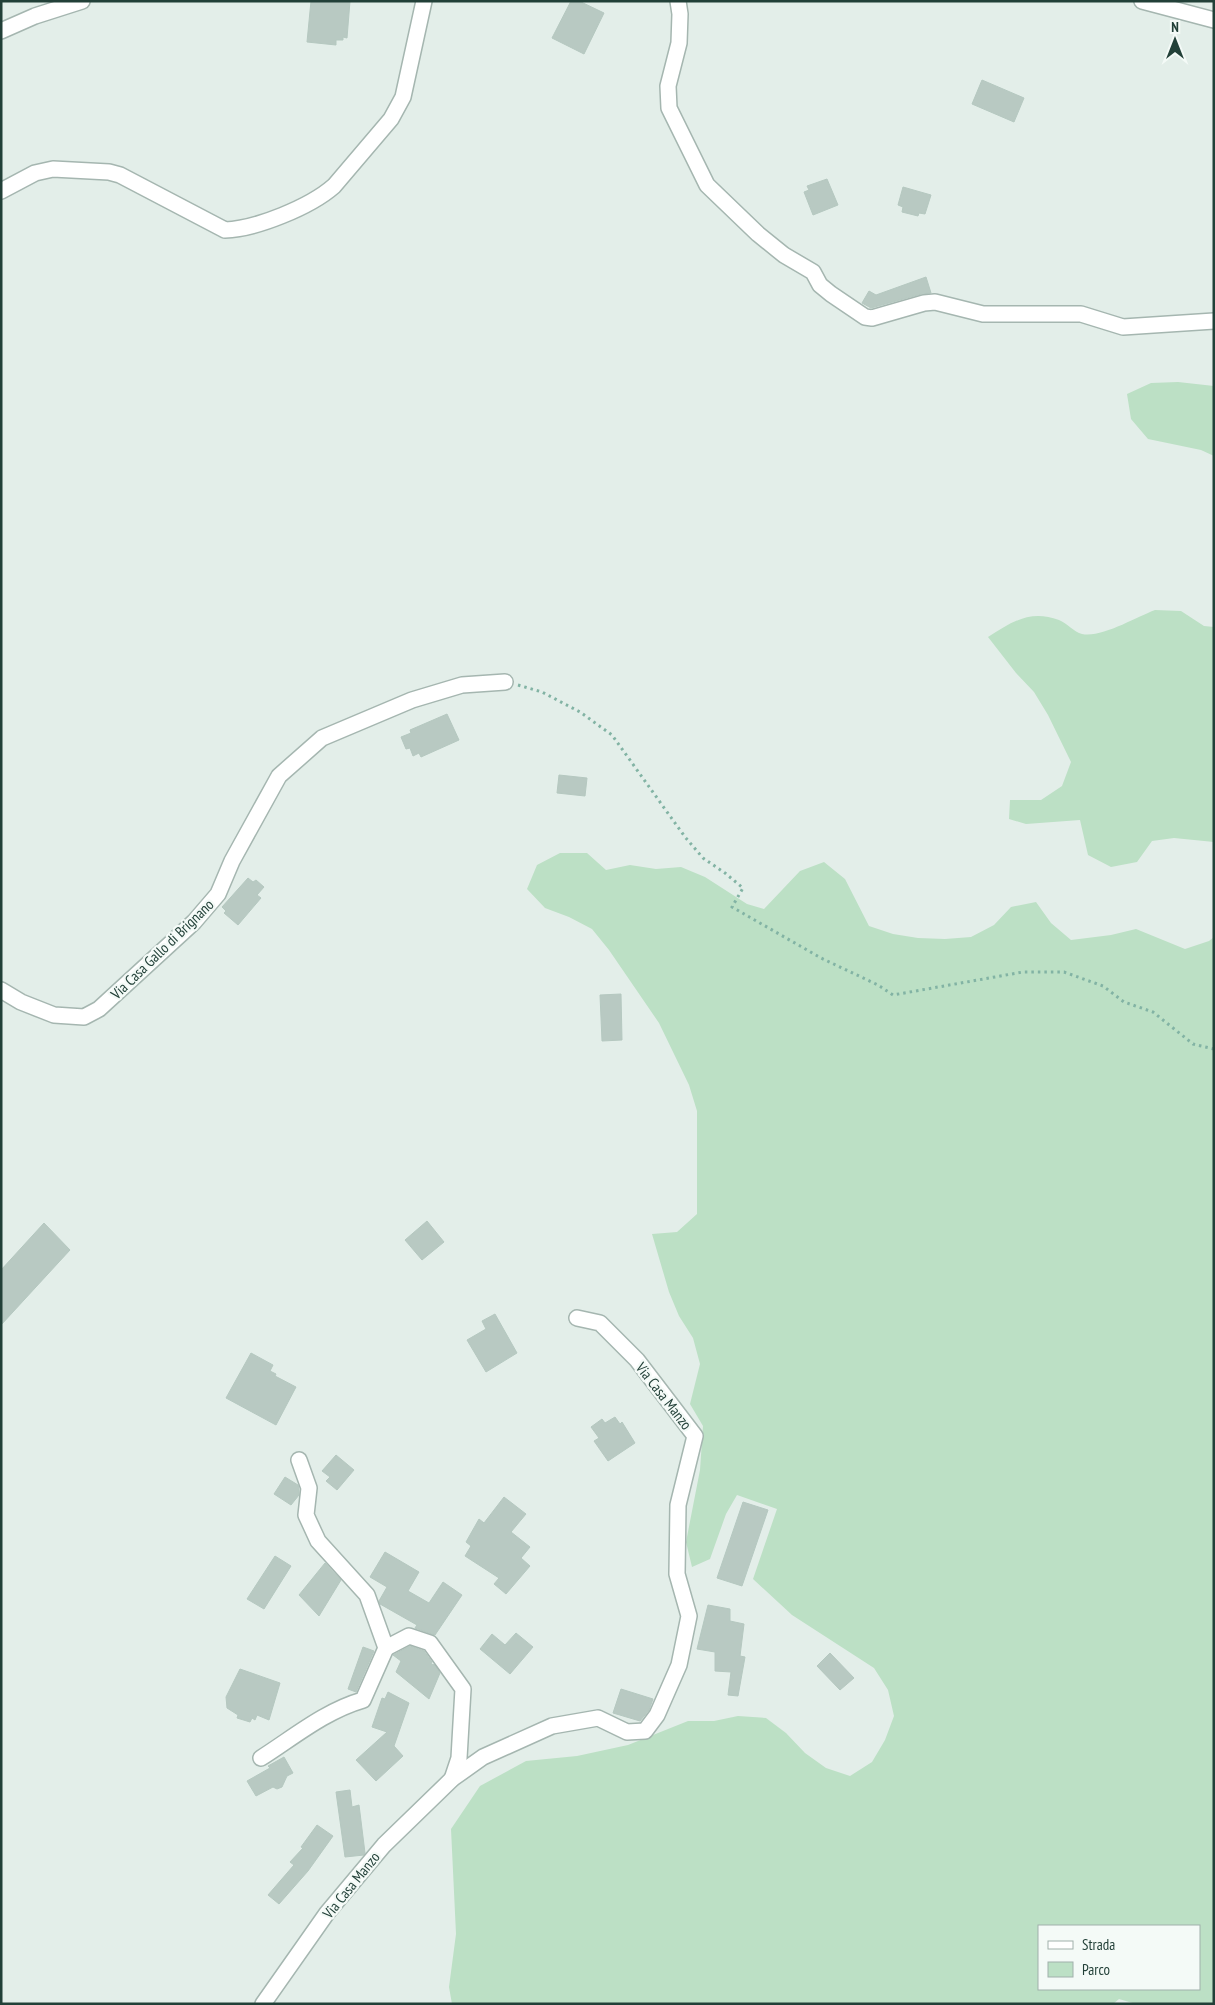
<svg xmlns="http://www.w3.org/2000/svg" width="1215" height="2005" viewBox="0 0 1215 2005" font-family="'PT Sans Narrow',sans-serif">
  <rect width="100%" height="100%" fill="#e3eee9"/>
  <!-- green -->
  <g fill="#bce0c5" fill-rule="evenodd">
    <polygon points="1178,382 1214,386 1214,456 1201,450 1148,439 1131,419 1127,394 1151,383"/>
    <path d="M1155 610 1181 611 1204 626 1214 627V842L1174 838 1152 841 1137 862 1111 867 1088 855 1080 820 1026 824 1009 819 1010 800H1041L1062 786 1071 762 1048 715 1034 692 1016 673 988 637C1012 622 1030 609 1059 620 1067 623 1074 632 1082 634 1102 638 1136 617 1155 610Z"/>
    <path d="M560 853H587L606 870 630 865 656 869 681 867 705 877 747 904 764 909 800 871 824 862 845 879 869 926 893 934 918 938 945 939 971 937 994 925 1011 907 1036 902 1051 923 1071 940 1111 935 1136 929 1185 949 1209 941 1214 937V2004H1136L1119 1999 1113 2004H452L449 1987 456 1934 451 1829 480 1786 526 1761 577 1756 628 1745 688 1721H714L738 1716 766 1718 786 1733 805 1753 826 1768 850 1776 872 1762 885 1740 894 1716 888 1690 874 1668 792 1615 753 1579 777 1509 737 1495 726 1514 710 1559 692 1567 686 1542 700 1470 703 1426 690 1404 700 1364 693 1338 679 1316 669 1292 652 1234 677 1232 697 1214V1111L689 1085 659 1023 609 950 592 929 569 917 545 908 527 889 537 865ZM1039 1926H1199V1989H1039Z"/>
  </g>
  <!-- building -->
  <g fill="#b8c9c2" stroke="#b5c8c0">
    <polygon points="311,1 350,1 347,38 343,37 343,40 336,40 336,45 307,42"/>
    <polygon points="571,1 579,1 604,13 584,54 552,38"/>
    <polygon points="982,80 1024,98 1014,122 972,104"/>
    <polygon points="827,179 838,205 813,215 804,192 809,190 807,186"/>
    <polygon points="903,187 931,195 925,214 919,213 918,216 902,212 903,207 898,205"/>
    <polygon points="926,277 931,293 921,294 871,308 862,303 869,291 876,295"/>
    <polygon points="447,714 459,740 421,757 419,753 413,756 410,748 406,749 401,737 411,733 410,730"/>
    <polygon points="559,775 587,778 585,796 557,793"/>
    <polygon points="248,878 253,882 256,880 264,887 257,895 261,898 238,925 224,913 226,911 222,907"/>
    <polygon points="621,994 622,1040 602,1041 600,995"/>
    <polygon points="427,1221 444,1242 422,1260 405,1240"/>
    <polygon points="44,1223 70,1250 1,1325 1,1270"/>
    <polygon points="495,1314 517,1353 486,1372 467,1340 486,1329 482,1321"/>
    <polygon points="251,1353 273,1365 270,1371 276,1374 275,1376 296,1387 276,1425 226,1398"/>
    <polygon points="615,1417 620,1424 622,1422 635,1443 608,1461 594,1441 599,1438 591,1427 602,1419 605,1423"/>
    <polygon points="336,1455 354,1470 337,1490 326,1481 330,1477 322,1471"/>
    <polygon points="285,1477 298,1485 299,1489 299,1495 291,1505 274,1494"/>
    <polygon points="504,1497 526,1514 511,1532 530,1547 521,1558 530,1566 506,1594 494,1584 499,1578 465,1556 471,1546 466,1542 479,1519 484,1523"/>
    <polygon points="743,1502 768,1510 742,1586 717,1578"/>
    <polygon points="385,1552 419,1572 408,1591 429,1603 443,1582 462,1595 435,1635 415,1628 417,1625 380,1604 379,1601 387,1587 370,1577"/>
    <polygon points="275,1556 291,1566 264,1609 247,1599"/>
    <polygon points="325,1563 341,1580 319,1616 299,1595"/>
    <polygon points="708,1605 730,1609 730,1621 744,1624 740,1656 745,1657 738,1696 728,1695 731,1672 715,1671 715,1652 697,1649"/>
    <polygon points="516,1633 533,1647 510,1674 480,1649 492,1634 505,1645"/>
    <polygon points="410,1646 424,1651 432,1662 431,1664 435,1665 440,1673 429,1699 396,1672 401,1661 393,1655"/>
    <polygon points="363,1647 374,1651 356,1692 348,1689"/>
    <polygon points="830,1653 854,1678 840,1690 817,1666"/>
    <polygon points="240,1669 280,1683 269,1720 257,1715 255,1720 252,1718 250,1722 237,1718 238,1715 227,1708 226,1697"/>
    <polygon points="621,1689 653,1699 649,1710 640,1721 613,1713"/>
    <polygon points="388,1692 409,1703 394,1746 403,1756 376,1781 356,1760 387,1732 372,1727 382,1698 385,1699"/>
    <polygon points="284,1757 293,1773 287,1776 282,1787 277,1789 273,1787 256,1796 247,1781 270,1768 268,1766"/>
    <polygon points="350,1790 352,1807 359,1805 365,1853 364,1855 345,1857 336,1792"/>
    <polygon points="317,1825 333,1836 308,1871 279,1904 268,1895 294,1865 290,1862 303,1848 301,1847"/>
  </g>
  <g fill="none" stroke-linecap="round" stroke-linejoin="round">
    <!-- minor casing -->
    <g stroke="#a5b6b0" stroke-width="18">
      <g id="minor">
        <polyline points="678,1 680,14 679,43 668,86 669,108 707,185 758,234 784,255 813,272 820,285 831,294 865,317 872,318 924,303 935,302 983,314 1081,314 1123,327 1214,321"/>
        <polyline points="1142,1 1214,20"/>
        <polyline points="1,31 35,16 82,1"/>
        <path d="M1 191 35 173 53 169 109 172 120 175 225 230C256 229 310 207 334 186L391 119 403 97 424 1"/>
        <polyline points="1,990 21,1002 54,1015 84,1017 99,1009 194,922 218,894 232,861 279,776 322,738 412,700 462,685 505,682"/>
        <polyline points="386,1648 409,1636 430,1643 463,1689 459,1758 452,1779"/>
        <path d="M261 1758C294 1737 325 1711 363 1700L386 1648 367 1595 318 1541 306 1515 309 1488 299 1460"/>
        <polyline points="263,2004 327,1913 384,1845 452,1779 483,1757 552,1726 598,1718 627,1732 645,1731 657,1715 679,1665 689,1616 677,1574 678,1505 695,1436 637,1360 600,1323 577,1318"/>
      </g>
    </g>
    <!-- path -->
    <polyline stroke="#82b3a4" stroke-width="3" stroke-dasharray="2.5 4" stroke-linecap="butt" points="518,685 542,692 580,712 612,735 685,837 703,858 725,873 743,888 732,907 821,958 878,985 893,995 1023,972 1064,972 1103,986 1124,1002 1153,1012 1193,1044 1214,1049"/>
    <!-- minor -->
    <use href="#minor" stroke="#fff" stroke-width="15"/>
  </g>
  <g text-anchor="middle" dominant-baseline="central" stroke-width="4.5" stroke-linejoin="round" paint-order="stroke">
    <!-- street labels -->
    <g font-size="15" fill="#224038" stroke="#f4faf7">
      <text transform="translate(162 949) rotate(-44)">Via Casa Gallo di Brignano</text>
      <text transform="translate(664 1396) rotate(52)">Via Casa Manzo</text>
      <text transform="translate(351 1885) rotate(-51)">Via Casa Manzo</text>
    </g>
  </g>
  <!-- border -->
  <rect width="1215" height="2005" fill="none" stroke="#224038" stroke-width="5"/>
  <!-- legend -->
  <rect x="1038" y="1925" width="162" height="65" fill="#f4faf7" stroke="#a0b0ab"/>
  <rect x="1048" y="1941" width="25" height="8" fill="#ffffff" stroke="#a0b0ab"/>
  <text x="1082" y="1950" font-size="15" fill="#224038">Strada</text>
  <rect x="1048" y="1962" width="25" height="15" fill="#bce0c5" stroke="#a0b0ab"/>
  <text x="1082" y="1975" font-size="15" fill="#224038">Parco</text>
  <!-- north arrow -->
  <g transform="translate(1175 40)" stroke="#f4faf7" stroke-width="4" paint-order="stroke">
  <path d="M0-4L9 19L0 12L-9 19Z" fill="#224038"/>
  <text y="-8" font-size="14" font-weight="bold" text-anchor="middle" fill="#224038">N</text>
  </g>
</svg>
